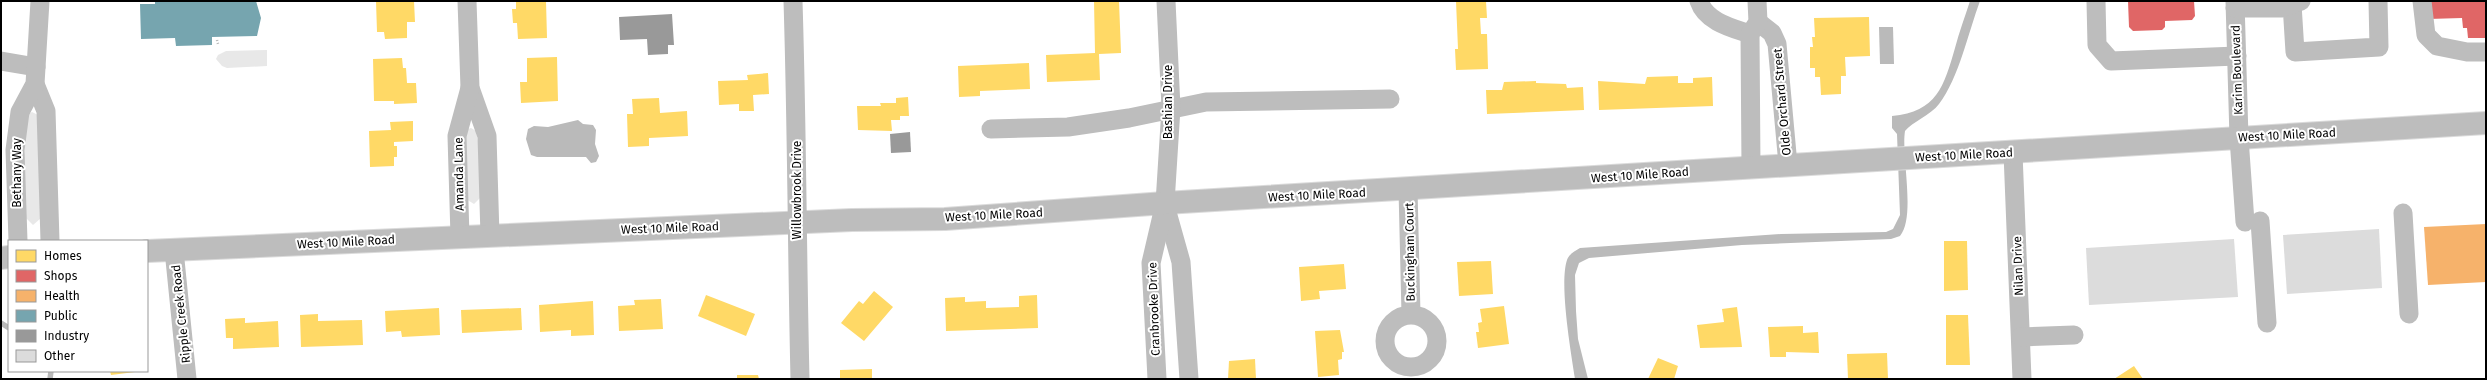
<svg xmlns="http://www.w3.org/2000/svg" width="2487" height="380" viewBox="0 0 2487 380" font-family="'Fira Sans',sans-serif">
  <rect width="100%" height="100%" fill="#fff"/>
  <!-- green -->
  <g fill="#e8e8e8">
    <polygon points="267,50 267,66 227,68 222,66 216,59 218,55 226,51"/>
    <polygon points="32,112 38,115 41,218 33,225 26,218 24,157 27,115"/>
    <polygon points="471,128 476,131 479,146 480,198 474,204 466,199 464,146 468,129"/>
  </g>
  <!-- water -->
  <g fill="#bababa">
    <path d="M1970 1H1980C1968 33 1959 78 1939 104 1931 115 1912 122 1905 131 1901 156 1916 217 1900 236L1891 239 1742 245 1589 258 1579 263 1575 275 1576 311 1578 339 1588 379H1575C1571 352 1559 284 1567 260 1569 254 1575 251 1580 248L1781 234 1886 232 1893 229 1900 215 1897 134 1892 128V116C1937 112 1944 86 1955 48 1959 32 1965 17 1970 1Z"/>
    <polygon points="1879,27 1893,27 1894,64 1880,64"/>
    <polygon points="578,120 583,124 593,125 596,130 595,144 599,156 596,162 591,163 586,157 537,157 531,155 526,139 528,129 534,126 548,127"/>
  </g>
  <!-- homes -->
  <g fill="#ffd966">
    <polygon points="376,1 414,1 415,22 407,22 407,38 385,39 384,32 377,32"/>
    <polygon points="516,1 546,1 547,38 518,39 517,23 513,23 512,9 516,9"/>
    <polygon points="1094,1 1119,1 1121,53 1099,54 1100,80 1047,82 1046,55 1095,53"/>
    <polygon points="1456,1 1486,1 1487,18 1480,18 1481,34 1487,34 1488,69 1456,70 1455,49 1458,49"/>
    <polygon points="1869,17 1870,56 1845,57 1846,76 1841,76 1841,94 1821,95 1820,77 1815,77 1815,68 1810,68 1810,47 1813,47 1812,37 1815,37 1814,18"/>
    <polygon points="557,57 558,101 521,103 520,82 527,82 527,58"/>
    <polygon points="402,58 403,68 406,68 407,83 416,83 417,103 394,104 394,101 374,101 373,59"/>
    <polygon points="1029,63 1030,89 980,91 980,96 959,97 958,66"/>
    <polygon points="768,73 769,94 753,95 754,111 739,111 739,104 719,105 718,81 748,80 747,75"/>
    <polygon points="1678,76 1678,83 1693,83 1693,78 1712,77 1713,106 1599,110 1598,81 1645,84 1647,77"/>
    <polygon points="1536,81 1536,83 1566,84 1567,88 1583,87 1584,110 1487,114 1486,90 1502,90 1504,82"/>
    <polygon points="908,97 909,116 900,116 900,120 891,120 892,131 858,130 857,106 881,106 880,103 896,103 896,98"/>
    <polygon points="659,98 660,113 687,111 688,136 649,138 649,146 628,147 627,114 633,114 632,99"/>
    <polygon points="413,121 413,141 394,142 394,146 397,146 397,157 394,157 394,166 370,167 369,131 391,130 390,122"/>
    <polygon points="1944,241 1967,241 1968,290 1944,291"/>
    <polygon points="1491,261 1493,294 1459,296 1457,262"/>
    <polygon points="1344,264 1346,289 1319,291 1320,299 1301,301 1299,267"/>
    <polygon points="874,291 893,307 864,341 841,323 859,301 863,304"/>
    <polygon points="706,295 755,314 746,336 698,316"/>
    <polygon points="1037,295 1038,328 946,331 945,298 965,297 965,302 986,301 986,308 1019,307 1019,296"/>
    <polygon points="661,299 663,329 619,331 618,306 635,305 634,300"/>
    <polygon points="593,301 594,335 571,336 571,330 540,332 539,305"/>
    <polygon points="1504,306 1509,344 1478,348 1476,332 1479,332 1478,323 1482,322 1480,309"/>
    <polygon points="1737,307 1742,347 1700,348 1697,325 1724,322 1722,309"/>
    <polygon points="439,308 440,335 402,337 401,331 386,332 385,311"/>
    <polygon points="521,308 522,330 462,333 461,310"/>
    <polygon points="318,314 318,321 362,320 363,345 301,347 300,315"/>
    <polygon points="1946,315 1968,315 1970,365 1946,365"/>
    <polygon points="245,318 245,323 278,321 279,347 233,349 233,338 226,338 225,319"/>
    <polygon points="1803,326 1803,333 1818,332 1819,353 1786,352 1786,357 1770,357 1768,327"/>
    <polygon points="1340,330 1344,352 1342,352 1342,359 1338,360 1339,375 1318,377 1315,331"/>
    <polygon points="1887,353 1888,379 1848,379 1847,354"/>
    <polygon points="1658,358 1678,366 1674,379 1648,379"/>
    <polygon points="1255,359 1256,379 1228,379 1229,361"/>
    <polygon points="2134,366 2143,379 2114,379"/>
    <polygon points="872,369 872,379 840,379 840,370"/>
    <polygon points="110,371 134,371 135,372 111,375"/>
    <polygon points="737,375 758,375 759,379 737,379"/>
  </g>
  <!-- shops -->
  <g fill="#e06666">
    <polygon points="2128,1 2194,1 2195,16 2192,20 2165,21 2165,27 2162,30 2133,31 2129,27"/>
    <polygon points="2428,1 2486,1 2486,38 2468,38 2467,28 2463,28 2462,18 2428,19"/>
  </g>
  <!-- health -->
  <polygon fill="#f6b26b" points="2486,224 2486,282 2428,285 2424,227"/>
  <!-- public -->
  <polygon fill="#76a5af" points="155,1 256,1 261,18 257,36 212,37 212,45 176,46 175,38 141,39 140,4 155,4"/>
  <!-- industry -->
  <g fill="#999">
    <polygon points="672,14 674,45 668,45 668,54 648,55 647,39 620,40 619,17"/>
    <polygon points="910,132 911,152 891,153 890,134"/>
  </g>
  <g fill="none" stroke-linecap="round" stroke-linejoin="round">
    <!-- stream -->
    <g stroke="#bababa" stroke-width="5.5">
      <polyline points="1,323 9,328"/>
      <polyline points="50,379 51,371"/>
    </g>
  </g>
  <!-- building -->
  <g fill="#dcdcdc">
    <polygon points="2379,229 2382,288 2287,294 2283,235"/>
    <polygon points="2234,239 2238,297 2089,305 2086,248"/>
  </g>
  <g fill="none" stroke-linecap="round" stroke-linejoin="round">
    <!-- major casing -->
    <g stroke="#dbdbdb" stroke-width="24">
      <g id="major">
        <polyline points="147,251 852,220 945,219 1165,203 2486,123"/>
        <polyline points="1,258 9,257"/>
      </g>
    </g>
    <!-- path -->
    <polyline stroke="#b8b8b8" stroke-width="2.5" stroke-dasharray="1 2" stroke-linecap="butt" points="217,40 218,44"/>
    <!-- minor -->
    <g stroke="#bdbdbd" stroke-width="19">
      <polyline points="467,1 470,88 487,136 490,236"/>
      <path d="M793 1C797 127 797 253 800 379"/>
      <path d="M1699 1C1706 22 1732 28 1750 34"/>
      <polyline points="2096,1 2097,45 2111,61 2237,56"/>
      <polyline points="2235,1 2239,138 2245,222"/>
      <polyline points="2422,1 2426,35 2437,46 2467,52 2486,52"/>
      <polyline points="2292,4 2295,52 2379,47 2378,1"/>
      <polyline points="2235,8 2281,8 2301,1"/>
      <polyline points="1758,22 1772,33 1777,44 1788,165"/>
      <polyline points="1,61 36,67"/>
      <polyline points="35,84 46,111 50,241"/>
      <polyline points="991,129 1068,127 1129,118 1206,102 1390,99"/>
      <polyline points="2013,153 2022,379"/>
      <polyline points="1751,168 1750,34 1758,22 1757,1"/>
      <polyline points="1408,189 1411,314"/>
      <polyline points="1165,205 1181,262 1189,379"/>
      <polyline points="2403,213 2409,314"/>
      <polyline points="2260,221 2267,323"/>
      <polyline points="460,237 457,136 470,88"/>
      <polyline points="18,241 15,150 20,112 35,84 40,1"/>
      <polyline points="174,250 187,379"/>
      <circle cx="1411" cy="341" r="26"/>
      <polyline points="2021,337 2074,335"/>
      <polyline points="1157,379 1151,263 1165,203 1171,108 1166,1"/>
    </g>
    <!-- major -->
    <use href="#major" stroke="#bdbdbd" stroke-width="22"/>
  </g>
  <g text-anchor="middle" dominant-baseline="central" stroke-width="4" stroke-linejoin="round" paint-order="stroke">
    <!-- street labels -->
    <g font-size="12" fill="#000" stroke="#fff">
      <text transform="translate(2237 70) rotate(-92)">Karim Boulevard</text>
      <text transform="translate(1168 102) rotate(-90)">Bashian Drive</text>
      <text transform="translate(1782 102) rotate(-95)">Olde Orchard Street</text>
      <text transform="translate(2287 135) rotate(-3)">West 10 Mile Road</text>
      <text transform="translate(1964 155) rotate(-3)">West 10 Mile Road</text>
      <text transform="translate(17 173) rotate(-90)">Bethany Way</text>
      <text transform="translate(459 174) rotate(-91)">Amanda Lane</text>
      <text transform="translate(1640 175) rotate(-4)">West 10 Mile Road</text>
      <text transform="translate(797 190) rotate(-90)">Willowbrook Drive</text>
      <text transform="translate(1317 195) rotate(-3)">West 10 Mile Road</text>
      <text transform="translate(994 215) rotate(-3)">West 10 Mile Road</text>
      <text transform="translate(670 228) rotate(-2)">West 10 Mile Road</text>
      <text transform="translate(346 242) rotate(-3)">West 10 Mile Road</text>
      <text transform="translate(1410 252) rotate(-91)">Buckingham Court</text>
      <text transform="translate(2018 266) rotate(-92)">Nilan Drive</text>
      <text transform="translate(1154 309) rotate(-92)">Cranbrooke Drive</text>
      <text transform="translate(181 314) rotate(-96)">Ripple Creek Road</text>
    </g>
  </g>
  <!-- border -->
  <rect width="2487" height="380" fill="none" stroke="#000000" stroke-width="4"/>
  <!-- legend -->
  <rect x="8" y="240" width="140" height="132" fill="#ffffff" stroke="#999999"/>
  <rect x="16" y="250" width="20" height="12" fill="#ffd966" stroke="#999999"/>
  <text x="44" y="260" font-size="12" fill="#000000">Homes</text>
  <rect x="16" y="270" width="20" height="12" fill="#e06666" stroke="#999999"/>
  <text x="44" y="280" font-size="12" fill="#000000">Shops</text>
  <rect x="16" y="290" width="20" height="12" fill="#f6b26b" stroke="#999999"/>
  <text x="44" y="300" font-size="12" fill="#000000">Health</text>
  <rect x="16" y="310" width="20" height="12" fill="#76a5af" stroke="#999999"/>
  <text x="44" y="320" font-size="12" fill="#000000">Public</text>
  <rect x="16" y="330" width="20" height="12" fill="#999999" stroke="#999999"/>
  <text x="44" y="340" font-size="12" fill="#000000">Industry</text>
  <rect x="16" y="350" width="20" height="12" fill="#dcdcdc" stroke="#999999"/>
  <text x="44" y="360" font-size="12" fill="#000000">Other</text>
</svg>
